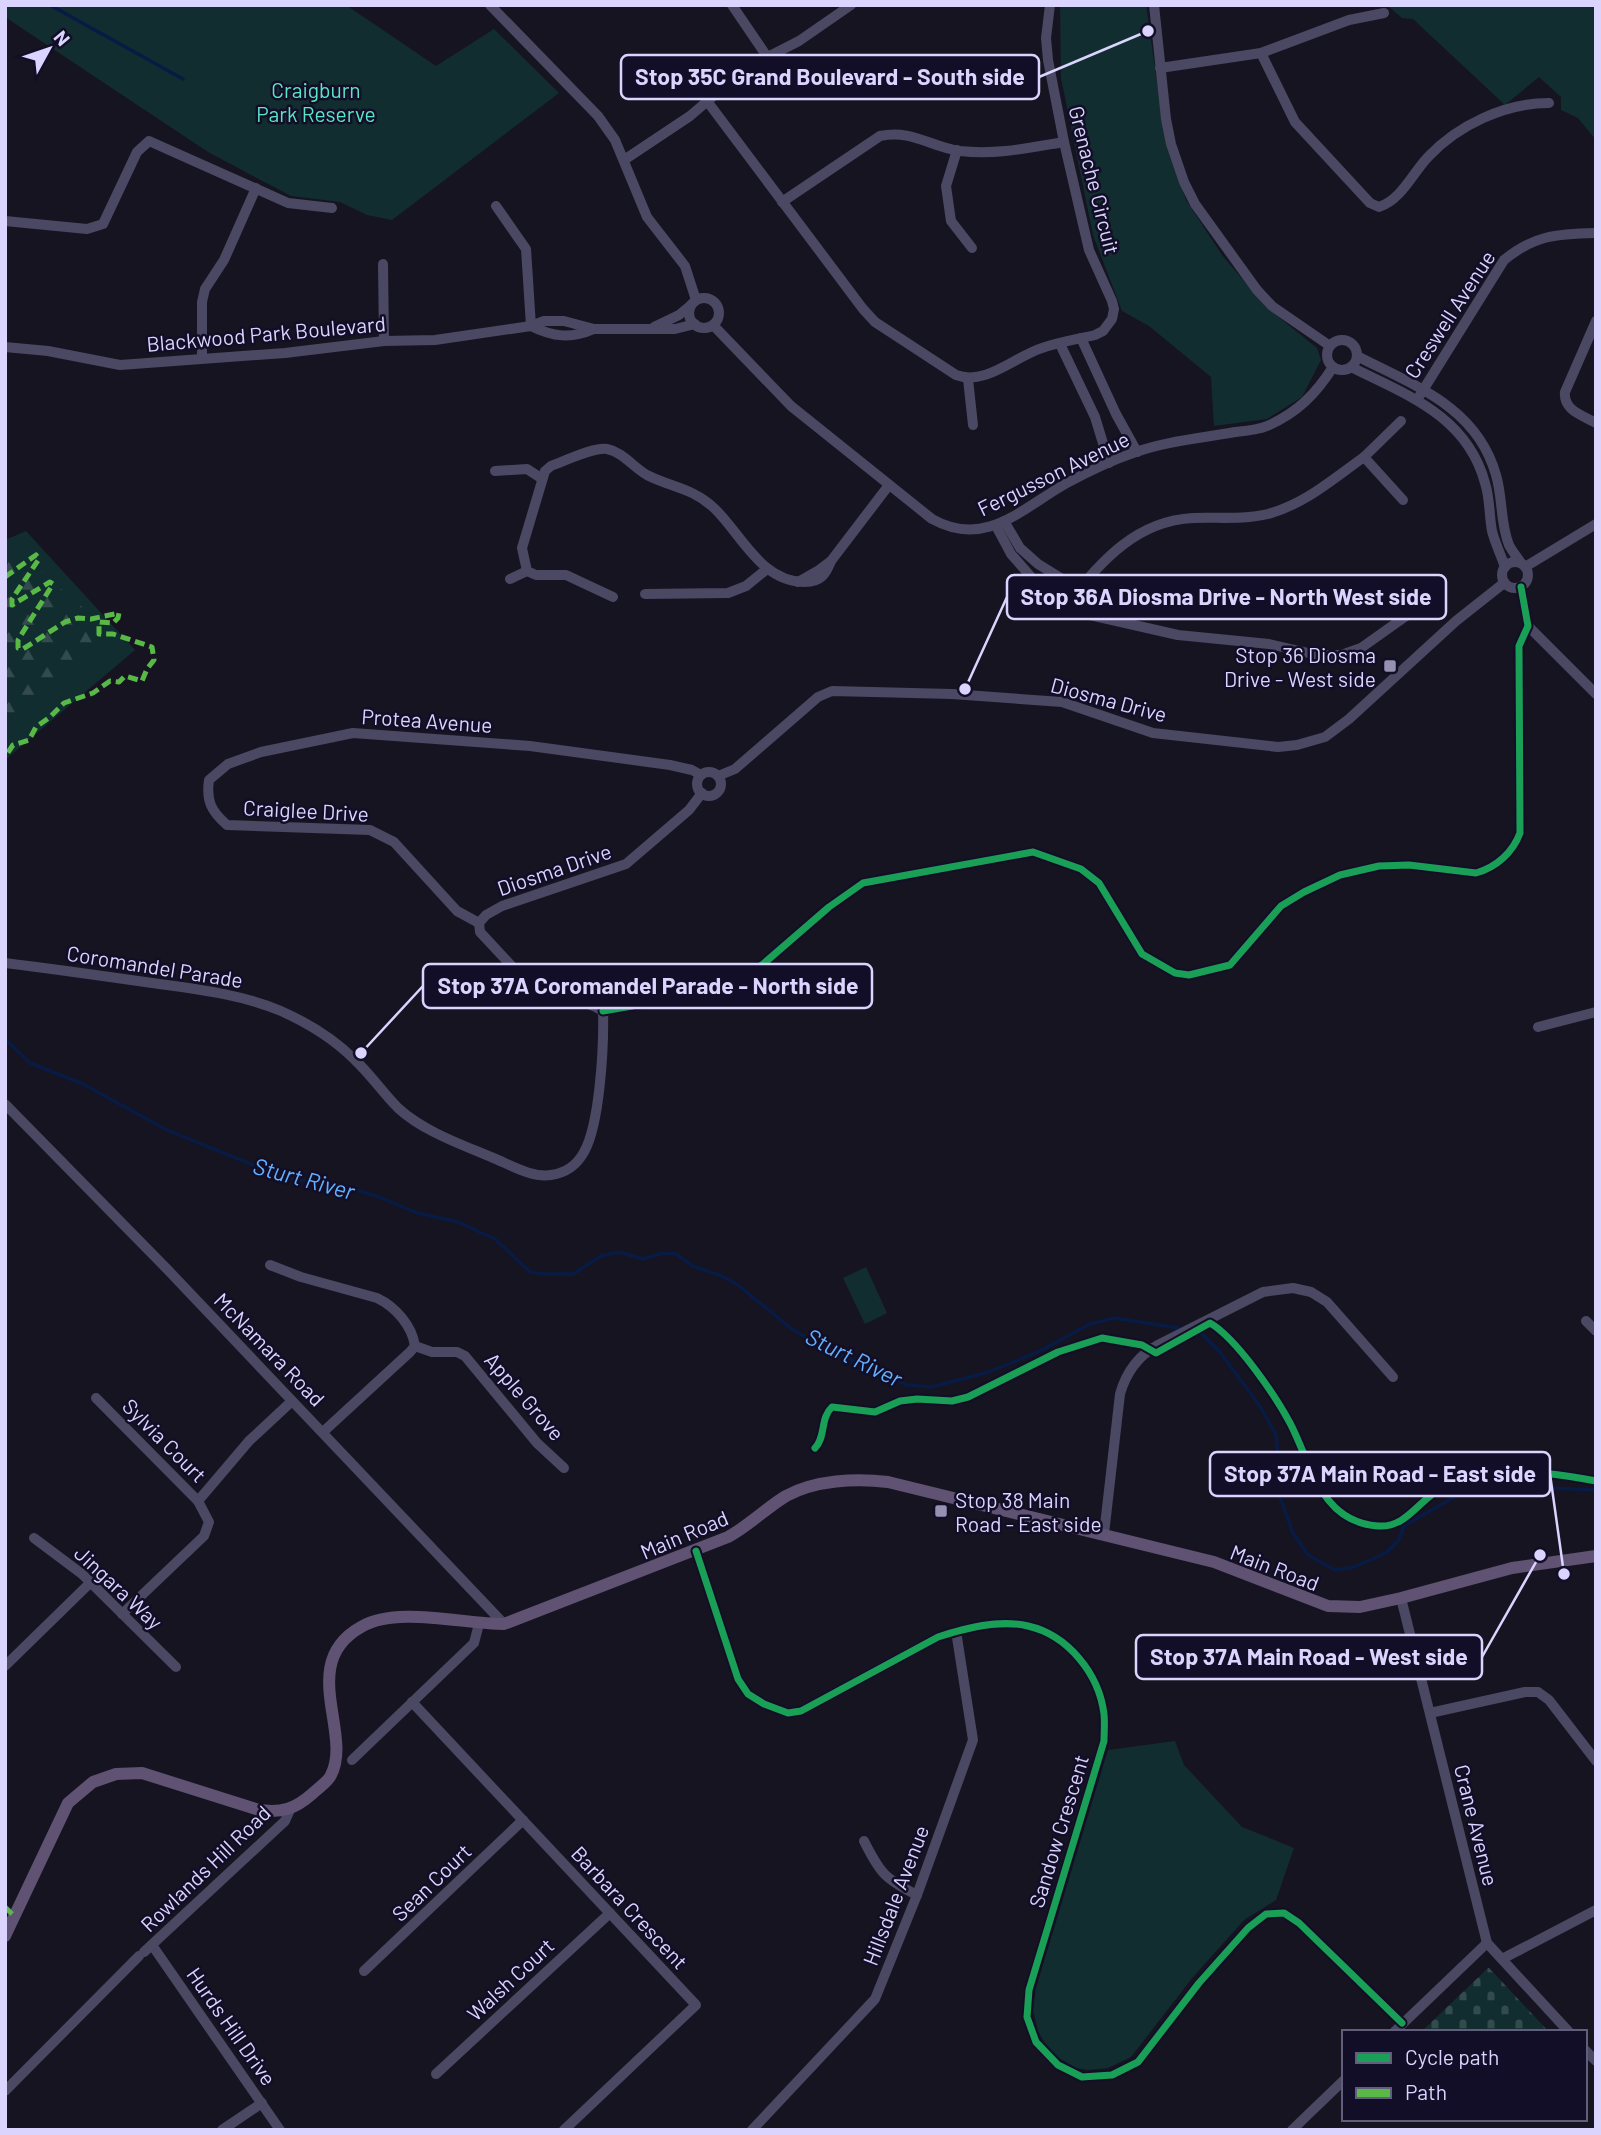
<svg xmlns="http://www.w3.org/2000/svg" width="1601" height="2135" viewBox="0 0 1601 2135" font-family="Barlow,sans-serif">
  <defs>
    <pattern id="forest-firs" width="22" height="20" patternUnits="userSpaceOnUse" patternTransform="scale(1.75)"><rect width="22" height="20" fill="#122d2f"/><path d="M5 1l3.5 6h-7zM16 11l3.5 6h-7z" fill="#344b4e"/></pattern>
    <pattern id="cemetery-stones" width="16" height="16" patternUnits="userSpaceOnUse" patternTransform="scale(1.75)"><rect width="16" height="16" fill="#122d2f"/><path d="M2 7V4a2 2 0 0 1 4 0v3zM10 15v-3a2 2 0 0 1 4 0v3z" fill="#344b4e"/></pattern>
  </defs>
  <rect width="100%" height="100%" fill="#161421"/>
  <!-- green -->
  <g fill="#122d2f">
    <polygon points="5,5 346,5 436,66 494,29 559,93 392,220 367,215 340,202 291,196 208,152 5,17"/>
    <polygon points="1060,5 1146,5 1165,137 1186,200 1222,255 1265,306 1317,348 1321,360 1302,397 1267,419 1214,426 1211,377 1149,326 1122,311 1093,235 1061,78"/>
    <polygon points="1387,5 1596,5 1596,140 1578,118 1561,110 1561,97 1539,77 1505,105 1413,19 1402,18"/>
    <polygon points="26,531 135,650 5,760 5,540"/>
    <polygon points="866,1267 887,1313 865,1324 843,1278"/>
    <polygon points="1175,1741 1184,1765 1242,1827 1294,1848 1276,1900 1244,1920 1193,1977 1131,2057 1108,2068 1088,2070 1076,2068 1059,2058 1044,2042 1038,2031 1033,2010 1036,1988 1108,1750"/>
  </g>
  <!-- forest -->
  <polygon fill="url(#forest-firs)" points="5,540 113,634 5,740"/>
  <!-- cemetery -->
  <polygon fill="url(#cemetery-stones)" points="1489,1968 1549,2032 1421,2032 1488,1968"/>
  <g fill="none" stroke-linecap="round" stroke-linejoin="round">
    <!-- stream -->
    <g stroke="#081b44" stroke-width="3.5">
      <polyline points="50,5 183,79"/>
      <polyline points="5,1039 30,1063 83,1084 167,1130 275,1174 298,1180 334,1183 379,1197 417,1213 458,1222 495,1239 530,1272 546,1274 573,1274 601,1256 619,1252 643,1259 663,1253 676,1254 693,1266 722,1276 738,1285 792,1329 819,1345 907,1385 931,1387 989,1372 1040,1351 1090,1324 1114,1318 1185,1329"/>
      <polyline points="1192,1331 1203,1335 1219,1351 1260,1406 1276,1435 1279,1468 1275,1484 1293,1533 1308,1555 1335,1570 1354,1567 1386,1553 1398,1541 1404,1526 1470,1488 1484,1485 1596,1490"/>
    </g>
    <!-- minor -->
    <g stroke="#4a4862" stroke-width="10">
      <polyline points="490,5 598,116 615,140 647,217 685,266 696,300"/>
      <polyline points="732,5 768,58"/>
      <polyline points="1154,5 1166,119 1171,144 1184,182 1195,204 1257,290 1272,306 1330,346"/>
      <path d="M1261 53 1295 122 1370 203 1379 207C1401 200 1412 174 1428 157 1458 125 1505 103 1549 103"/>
      <polyline points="1160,68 1261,53 1349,20 1384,13"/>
      <path d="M707 101 863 309 875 322 956 375C986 386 1014 357 1042 348 1059 342 1078 339 1095 335L1103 331 1112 319 1114 309 1112 301 1089 250 1064 142 1048 60 1046 38 1050 5"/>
      <polyline points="957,150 946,186 951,221 972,248"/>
      <polyline points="624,160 690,116 746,68 799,41 851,5"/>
      <path d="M782 202 880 136C912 129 930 147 960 151 997 155 1028 148 1064 142"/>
      <polyline points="496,206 526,249 531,326"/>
      <polyline points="5,221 87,229 103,224 137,152 149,141 288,203 332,208"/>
      <polyline points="383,264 384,341"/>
      <circle cx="704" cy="313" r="15"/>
      <path d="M1596 321 1565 392C1563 410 1582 415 1596 423"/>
      <path d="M713 325 791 406 932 519C986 549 1022 508 1067 483 1089 471 1112 460 1136 452 1167 441 1203 438 1235 432 1245 431 1258 430 1267 426 1297 413 1316 394 1333 367"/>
      <path d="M531 326C553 337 571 339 594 329"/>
      <polyline points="654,327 679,315 691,305"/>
      <polyline points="1081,338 1116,414 1137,452"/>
      <circle cx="1342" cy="355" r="15"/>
      <polyline points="1060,344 1095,417 1109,463"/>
      <polyline points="5,347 48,351 120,365 285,353 384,341 435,340 531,326 544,321 564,321 594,329 675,329 695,324"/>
      <path d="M1357 356C1415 386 1477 407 1496 475 1503 498 1500 523 1509 545 1512 551 1517 557 1521 563"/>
      <polyline points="202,358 202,302 205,289 224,260 256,188"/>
      <path d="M1351 367C1407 395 1467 416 1485 483 1490 498 1489 515 1492 531 1495 543 1501 555 1505 567"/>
      <polyline points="968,379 973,425"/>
      <path d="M1420 395 1504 260C1535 235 1556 234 1596 233"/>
      <polyline points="1364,457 1401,421"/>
      <polyline points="495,471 527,469 541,478"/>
      <polyline points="1004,521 1020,548 1038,564 1072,585 1118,621"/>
      <polyline points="996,526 1011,554 1032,578 1090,615 1178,635 1269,644 1317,655 1341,655 1361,648 1423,604"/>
      <circle cx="1515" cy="575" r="13"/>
      <polyline points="1525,567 1596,524"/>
      <polyline points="510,579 527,571"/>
      <polyline points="798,582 819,570 831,561 889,485"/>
      <polyline points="645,594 728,593 746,586 767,569"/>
      <path d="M613 597 566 575H536L527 571 522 548 545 471 551 466C565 461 593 447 607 449 623 452 633 467 647 475 670 487 693 488 714 508 742 535 761 582 805 582 821 582 826 574 831 561"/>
      <path d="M1069 601C1103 560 1136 521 1193 518 1217 517 1244 520 1268 514 1305 504 1333 479 1364 457L1403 500"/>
      <polyline points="1528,626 1596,694"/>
      <circle cx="709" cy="784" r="12"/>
      <polyline points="718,776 735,769 818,697 832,691 952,694 1062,702 1153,733 1278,747 1297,745 1325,737 1349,719 1456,621 1504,583"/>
      <path d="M479 923 457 911 394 842 370 830 227 825C211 811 206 801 209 780L228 764 261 752 353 733 530 746 670 765 692 770 701 775"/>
      <polyline points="479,923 486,915 502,906 626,864 689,810 702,793"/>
      <path d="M479 923 480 932 534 990C556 1001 582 997 603 1011"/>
      <path d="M5 963C54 969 103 976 152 983 195 989 241 994 281 1011 308 1023 335 1040 355 1060 371 1075 383 1093 398 1108 423 1131 460 1144 491 1157 509 1164 531 1178 551 1175 565 1173 577 1165 584 1152 600 1124 604 1045 603 1011"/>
      <path d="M603 1011 690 996 721 985 762 965 829 907 863 883 1033 852 1081 869 1099 883 1142 954 1175 973 1189 975 1230 965 1281 906 1304 892 1340 875 1379 866 1409 865 1476 873C1497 867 1513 852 1520 833L1519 646 1528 626 1521 587"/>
      <polyline points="1538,1027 1596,1012"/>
      <polyline points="5,1104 167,1269 504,1624"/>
      <path d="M270 1265 301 1277 377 1298C396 1307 412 1326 415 1346L410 1352 323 1432"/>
      <polyline points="1586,1321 1596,1331"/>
      <polyline points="415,1346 432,1352 457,1352 465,1356 537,1443 564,1468"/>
      <polyline points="96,1398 198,1501 249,1441 292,1401"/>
      <path d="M1104 1534 1120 1394C1126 1373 1139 1355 1158 1345L1263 1292 1293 1288 1311 1292 1327 1302 1393 1377"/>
      <polyline points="34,1538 82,1574 176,1667"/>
      <path d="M696 1551 738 1679 748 1694 764 1704 788 1713 801 1711 938 1637C965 1628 999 1619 1028 1626 1068 1635 1099 1674 1104 1714 1105 1723 1104 1733 1104 1741L1029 1990 1027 2017 1036 2042 1058 2065 1082 2077 1112 2075 1138 2062 1199 1983 1248 1928 1266 1914 1284 1913 1299 1923 1402 2023"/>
      <polyline points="1401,1598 1487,1943 1569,2032"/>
      <polyline points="122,1614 204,1536 209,1522 198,1501"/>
      <polyline points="5,1666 90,1583"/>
      <polyline points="412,1702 696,2005 564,2130"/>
      <polyline points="1430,1713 1525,1692 1538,1692 1549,1700 1596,1761"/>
      <polyline points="352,1760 474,1643 479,1624"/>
      <path d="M864 1841C880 1873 885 1879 917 1895"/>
      <polyline points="152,1945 280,2130"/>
      <polyline points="144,1952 285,1821 290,1810"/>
      <polyline points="1502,1959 1596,1910"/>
      <polyline points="364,1971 523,1820"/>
      <polyline points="1394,2032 1487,1943"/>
      <polyline points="1585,2050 1596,2061"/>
      <polyline points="436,2074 610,1913"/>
      <polyline points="5,2091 139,1956"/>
      <polyline points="222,2130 262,2103"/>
      <polyline points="752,2130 875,1999 917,1895 973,1740 956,1631"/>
      <polyline points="1292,2130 1344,2080"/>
    </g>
    <!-- major -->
    <path stroke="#5f5273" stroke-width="12" d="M5 1936 68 1803 93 1782 116 1774 142 1773 259 1810C282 1813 295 1809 312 1794 318 1788 328 1782 331 1775 353 1733 297 1663 361 1627 397 1606 462 1624 504 1624L728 1537C750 1525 766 1508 786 1496 815 1480 856 1478 888 1482L1214 1562 1328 1606 1360 1607 1401 1598 1512 1568 1596 1556"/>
    <!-- quiet -->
    <g stroke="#58b947" stroke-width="5" stroke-dasharray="10 5" stroke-linecap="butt">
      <polyline points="5,577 36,555 39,559 12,599 12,605 50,582 53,584 18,640 18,648 23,649 65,622 78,618 91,619 119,613 118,618 113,623 99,622 99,634 113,634 152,647 154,660 147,669 142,681 125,676 119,682 110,681 93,693 64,703 50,717 36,727 29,740 13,745 5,757"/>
      <polyline points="5,1907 14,1916"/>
    </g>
    <!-- cycleway casing -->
    <g stroke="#130e27" stroke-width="11">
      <g id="cycleway">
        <path d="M603 1011 690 996 721 985 762 965 829 907 863 883 1033 852 1081 869 1099 883 1142 954 1175 973 1189 975 1230 965 1281 906 1304 892 1340 875 1379 866 1409 865 1476 873C1497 867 1513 852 1520 833L1519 646 1528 626 1521 587"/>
        <path d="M815 1448C826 1437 820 1418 832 1407L875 1412 900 1401 917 1399 952 1401 968 1397 1058 1352 1102 1338 1142 1345 1156 1353 1210 1323C1236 1338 1275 1395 1290 1423 1311 1463 1320 1522 1378 1526 1408 1528 1419 1498 1444 1487 1495 1464 1543 1471 1596 1481"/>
        <path d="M696 1551 738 1679 748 1694 764 1704 788 1713 801 1711 938 1637C965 1628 999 1619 1028 1626 1068 1635 1099 1674 1104 1714 1105 1723 1104 1733 1104 1741L1029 1990 1027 2017 1036 2042 1058 2065 1082 2077 1112 2075 1138 2062 1199 1983 1248 1928 1266 1914 1284 1913 1299 1923 1402 2023"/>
      </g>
    </g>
    <!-- cycleway -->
    <use href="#cycleway" stroke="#1a9f57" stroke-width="7"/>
  </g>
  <!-- markers -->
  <g fill="#9591b1" stroke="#130e27" stroke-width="2.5">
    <rect x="1383" y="659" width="14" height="14" rx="3.5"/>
    <rect x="934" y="1504" width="14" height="14" rx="3.5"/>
  </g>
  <g text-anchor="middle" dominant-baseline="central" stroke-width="5" stroke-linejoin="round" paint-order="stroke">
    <!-- park labels -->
    <g font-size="21" fill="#59e6c7" stroke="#130e27">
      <text x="316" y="89">Craigburn<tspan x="316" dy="24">Park Reserve</tspan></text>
    </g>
    <!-- street labels -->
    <g font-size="21" fill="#dad4ff" stroke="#130e27">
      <text transform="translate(1095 180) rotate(76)">Grenache Circuit</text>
      <text transform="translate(1449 314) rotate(-57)">Creswell Avenue</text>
      <text transform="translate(266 333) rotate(-5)">Blackwood Park Boulevard</text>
      <text transform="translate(1053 473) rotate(-26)">Fergusson Avenue</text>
      <text transform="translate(1109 699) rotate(15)">Diosma Drive</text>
      <text transform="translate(427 720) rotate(4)">Protea Avenue</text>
      <text transform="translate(306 810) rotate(3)">Craiglee Drive</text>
      <text transform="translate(554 869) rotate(-19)">Diosma Drive</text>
      <text transform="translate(155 966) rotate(9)">Coromandel Parade</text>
      <text transform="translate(270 1349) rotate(46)">McNamara Road</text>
      <text transform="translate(525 1396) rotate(49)">Apple Grove</text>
      <text transform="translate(165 1440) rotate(45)">Sylvia Court</text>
      <text transform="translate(684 1534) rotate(-23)">Main Road</text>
      <text transform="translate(1275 1567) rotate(21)">Main Road</text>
      <text transform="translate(119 1587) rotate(43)">Jingara Way</text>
      <text transform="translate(1477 1825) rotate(76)">Crane Avenue</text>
      <text transform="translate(1058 1831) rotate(-73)">Sandow Crescent</text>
      <text transform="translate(205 1868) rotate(-44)">Rowlands Hill Road</text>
      <text transform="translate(431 1882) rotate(-44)">Sean Court</text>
      <text transform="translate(895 1895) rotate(-69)">Hillsdale Avenue</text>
      <text transform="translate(630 1907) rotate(47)">Barbara Crescent</text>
      <text transform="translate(510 1979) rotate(-43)">Walsh Court</text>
      <text transform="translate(232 2026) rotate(55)">Hurds Hill Drive</text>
    </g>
    <!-- poi labels -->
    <g font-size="21" fill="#dad4ff" stroke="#130e27" text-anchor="end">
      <text x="1376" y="654">Stop 36 Diosma<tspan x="1376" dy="24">Drive - West side</tspan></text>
      <text x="955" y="1499" text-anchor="start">Stop 38 Main<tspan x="955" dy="24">Road - East side</tspan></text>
    </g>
    <!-- water labels -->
    <g font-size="23" font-style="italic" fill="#62b1ff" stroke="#130e27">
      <text transform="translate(304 1178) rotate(15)">Sturt River</text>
      <text transform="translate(854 1357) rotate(26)">Sturt River</text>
    </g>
  </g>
  <!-- callouts -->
  <path fill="none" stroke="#dad4ff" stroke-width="2.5" d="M1148 31L1039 77M965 689L1007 597M361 1053L423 986M1564 1574L1550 1474M1540 1555L1482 1657"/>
  <g fill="#dad4ff" stroke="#130e27" stroke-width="2.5">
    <circle cx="1148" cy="31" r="7"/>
    <circle cx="965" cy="689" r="7"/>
    <circle cx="361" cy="1053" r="7"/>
    <circle cx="1564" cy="1574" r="7"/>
    <circle cx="1540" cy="1555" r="7"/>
  </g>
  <g fill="#130e27" stroke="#dad4ff" stroke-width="2.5">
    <rect x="621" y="55" width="418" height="44" rx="7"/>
    <rect x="1007" y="575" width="439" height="44" rx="7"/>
    <rect x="423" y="964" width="449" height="44" rx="7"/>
    <rect x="1210" y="1452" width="340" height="44" rx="7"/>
    <rect x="1136" y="1635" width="346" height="44" rx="7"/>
  </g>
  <g font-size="23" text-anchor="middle" font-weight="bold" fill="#dad4ff">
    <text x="830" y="85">Stop 35C Grand Boulevard - South side</text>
    <text x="1226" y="605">Stop 36A Diosma Drive - North West side</text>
    <text x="648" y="994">Stop 37A Coromandel Parade - North side</text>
    <text x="1380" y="1482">Stop 37A Main Road - East side</text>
    <text x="1309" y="1665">Stop 37A Main Road - West side</text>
  </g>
  <!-- border -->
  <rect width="1601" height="2135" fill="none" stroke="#dad4ff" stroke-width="14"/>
  <!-- legend -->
  <rect x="1342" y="2030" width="245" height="91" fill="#130e27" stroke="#635d7d" stroke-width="2"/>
  <rect x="1356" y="2053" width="35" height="10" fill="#1a9f57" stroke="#635d7d" stroke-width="2"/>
  <text x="1405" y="2065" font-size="21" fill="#dad4ff">Cycle path</text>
  <rect x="1356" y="2088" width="35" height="10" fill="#58b947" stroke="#635d7d" stroke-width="2"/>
  <text x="1405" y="2100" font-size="21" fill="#dad4ff">Path</text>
  <!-- north arrow -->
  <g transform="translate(49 49) rotate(50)" stroke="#130e27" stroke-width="5" paint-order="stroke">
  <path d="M0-5L12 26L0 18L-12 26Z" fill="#dad4ff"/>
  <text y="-10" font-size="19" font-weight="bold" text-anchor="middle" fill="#dad4ff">N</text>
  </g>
</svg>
